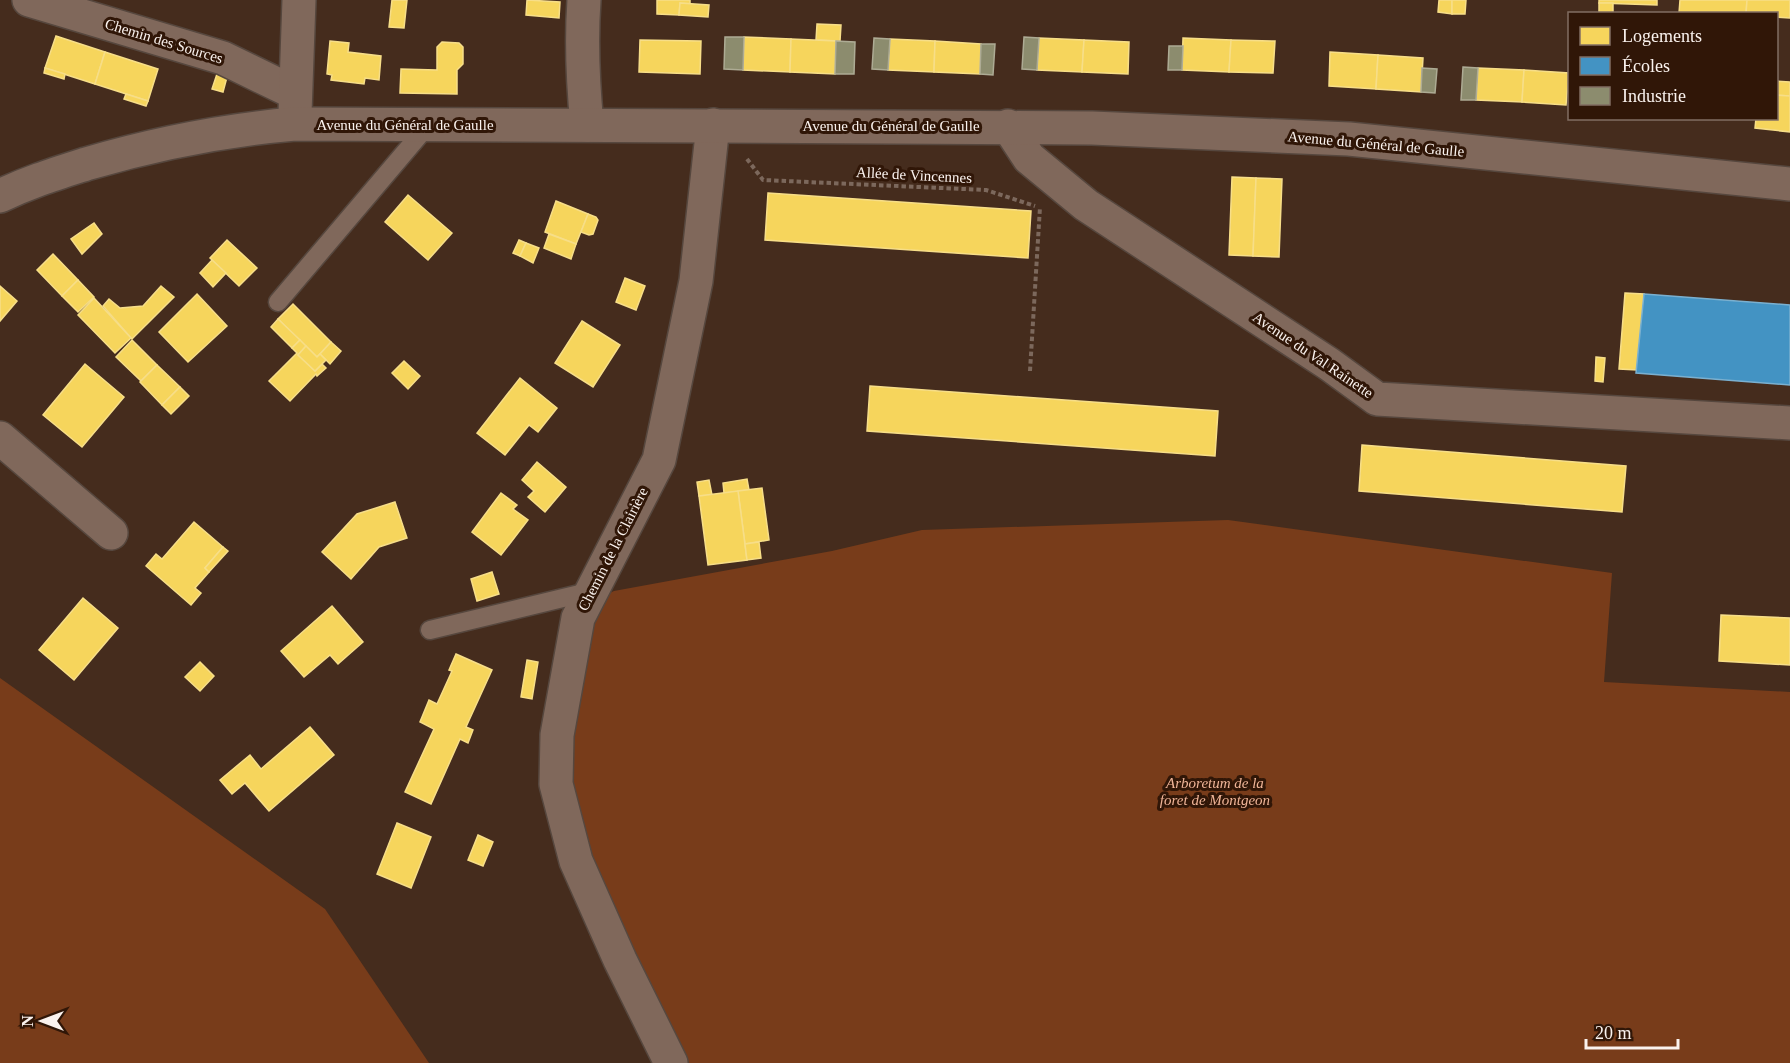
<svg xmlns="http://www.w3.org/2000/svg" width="1790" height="1063" viewBox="0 0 1790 1063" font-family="'Times New Roman',serif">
  <rect width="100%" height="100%" fill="#452c1d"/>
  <!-- green -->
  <g fill="#783c1a">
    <polygon points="1228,520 1612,573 1604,682 1790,692 1790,1063 658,1063 590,937 552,809 566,614 614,591 832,551 922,530"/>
    <polygon points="0,678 325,909 429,1063 0,1063"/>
  </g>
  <!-- homes -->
  <g fill="#f6d55c" stroke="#f7de88" stroke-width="1.5">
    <polygon points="392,0 407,0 404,28 389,27"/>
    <polygon points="527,0 560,2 559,18 526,15"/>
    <polygon points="657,0 690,0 690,4 680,3 679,15 657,14"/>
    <polygon points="1439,0 1452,0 1452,14 1438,12"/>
    <polygon points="1452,0 1466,0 1465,14 1452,14"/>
    <polygon points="1599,0 1657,0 1657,5 1599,3"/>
    <polygon points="1680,0 1747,0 1746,14 1679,13"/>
    <polygon points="1747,0 1790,0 1790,18 1776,17 1776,14 1746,14"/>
    <polygon points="680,3 709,5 708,17 679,15"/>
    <rect x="1599" y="3" width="14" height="11"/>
    <polygon points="817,24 841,25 840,41 816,40"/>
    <polygon points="56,36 105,52 95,84 45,68"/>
    <polygon points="744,37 791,39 790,72 743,70"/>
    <polygon points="1039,38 1084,40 1082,72 1037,70"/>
    <polygon points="1183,38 1231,40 1229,72 1182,70"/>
    <polygon points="791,39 836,41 835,74 790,72"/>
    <polygon points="890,39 935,41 934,72 888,70"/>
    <polygon points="640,40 701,41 700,74 639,72"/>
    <polygon points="1084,40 1129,42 1128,74 1082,72"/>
    <polygon points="1231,40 1275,41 1273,73 1229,72"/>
    <polygon points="330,41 349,43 348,52 381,56 379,80 365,78 364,84 331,80 332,75 327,74"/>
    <polygon points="935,41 981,44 980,74 934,72"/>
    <polygon points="442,42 459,43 463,47 463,64 457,70 457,94 400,93 401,69 437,70 437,47"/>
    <polygon points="105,52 158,69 148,101 95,84"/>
    <polygon points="1330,52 1378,55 1376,89 1329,86"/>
    <polygon points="1378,55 1423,58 1421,92 1376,89"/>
    <polygon points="45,68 65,74 64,79 44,73"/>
    <polygon points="1478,68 1524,70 1522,102 1476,100"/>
    <polygon points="1524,70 1569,73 1566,105 1522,102"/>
    <polygon points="217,74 227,77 223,92 212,89"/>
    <polygon points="1776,81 1790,82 1790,96 1776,95"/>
    <polygon points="126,94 148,101 146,106 124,99"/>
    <polygon points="1776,95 1790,96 1790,132 1755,128 1756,118 1776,118"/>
    <polygon points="1232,177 1256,178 1253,256 1229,255"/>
    <polygon points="1256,178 1282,179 1279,257 1253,256"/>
    <polygon points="768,193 1031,211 1028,258 765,240"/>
    <polygon points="408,195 452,233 428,260 385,222"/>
    <polygon points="556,201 588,214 576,244 545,232"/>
    <polygon points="588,214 596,217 598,220 593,234 589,235 581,232"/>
    <polygon points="94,223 102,234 82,254 71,239"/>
    <polygon points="549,234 576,244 571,259 544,248"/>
    <polygon points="227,240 257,268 239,286 210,258"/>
    <polygon points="519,240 526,243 520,256 513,253"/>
    <polygon points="526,243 539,248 533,263 520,256"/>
    <polygon points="53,254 78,280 62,296 37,270"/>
    <polygon points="212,260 226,273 213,287 200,273"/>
    <polygon points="625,278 645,286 636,310 616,302"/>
    <polygon points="78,280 94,297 78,312 62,296"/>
    <polygon points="0,286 17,301 0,321"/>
    <polygon points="161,286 174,297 132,339 103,306 109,299 120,308 143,306"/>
    <polygon points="1625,293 1644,294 1637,370 1619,369"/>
    <polygon points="197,294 227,326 188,362 159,332"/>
    <polygon points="94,298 131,338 115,353 78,315"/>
    <polygon points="293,304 331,342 317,357 278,319"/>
    <polygon points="278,319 300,340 292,348 271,327"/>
    <polygon points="582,321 620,345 593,387 555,363"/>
    <polygon points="132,340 157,365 141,381 116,357"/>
    <polygon points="300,340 306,346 298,355 315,371 322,364 326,368 317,376 316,374 290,401 269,381 297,353 292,348"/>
    <polygon points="331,342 341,351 330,364 320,354"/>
    <polygon points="306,346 317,357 320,354 326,360 315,371 298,355"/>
    <polygon points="1596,357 1605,358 1603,382 1595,381"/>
    <polygon points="404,361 420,376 408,389 392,373"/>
    <polygon points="85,364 124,397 82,447 43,415"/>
    <polygon points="157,365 180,387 162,405 140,382"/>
    <polygon points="520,378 557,408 538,432 529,425 505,455 477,433"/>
    <polygon points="870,386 1218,411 1215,456 867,431"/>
    <polygon points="180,387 189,396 171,414 162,405"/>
    <polygon points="1362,445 1626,466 1622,512 1359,491"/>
    <polygon points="537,462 566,487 545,512 528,497 534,491 522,480"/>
    <polygon points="747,479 749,490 724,493 723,483"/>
    <polygon points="709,480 712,495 699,496 697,482"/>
    <polygon points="762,488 769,540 745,544 738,491"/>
    <polygon points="738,491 747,560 708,565 699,496"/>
    <polygon points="501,493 517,505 513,509 528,520 501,555 472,532"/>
    <polygon points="395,502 407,538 379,547 351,579 322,552 357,514"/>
    <polygon points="194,522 223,547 205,568 209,572 195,588 201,593 191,605 146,566 156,554 162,559"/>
    <polygon points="759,542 761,558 747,560 745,544"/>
    <polygon points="223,547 228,551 209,572 205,568"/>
    <polygon points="492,572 499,594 477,601 471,579"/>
    <polygon points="83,598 118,628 74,680 39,650"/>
    <polygon points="332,606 363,642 338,664 330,655 304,677 281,651"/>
    <polygon points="1721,615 1790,618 1790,665 1719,661"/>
    <polygon points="456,654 492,670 466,727 473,730 468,743 460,739 431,804 405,792 434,729 420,722 429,700 437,704 452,671 449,670"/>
    <polygon points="527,660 538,662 532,699 521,697"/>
    <polygon points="200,662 214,676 200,691 185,677"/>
    <polygon points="310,727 334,755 269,811 245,783 232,794 220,780 250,755 261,769"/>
    <polygon points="397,823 431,837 411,888 377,874"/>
    <polygon points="478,835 493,842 483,866 468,860"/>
  </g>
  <!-- schools -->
  <polygon fill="#4393c3" stroke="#7ab0d0" stroke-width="1.5" points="1644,294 1790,305 1790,385 1636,373"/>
  <!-- industry -->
  <g fill="#8c8c6e" stroke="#adab94" stroke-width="1.5">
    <polygon points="725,37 744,37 743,70 724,69"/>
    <polygon points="1024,37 1039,38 1037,70 1022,69"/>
    <polygon points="874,38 890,39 888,70 872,69"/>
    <polygon points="836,41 855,42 854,74 835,74"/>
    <polygon points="981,44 995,44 993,75 980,74"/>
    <polygon points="1169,46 1183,46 1182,70 1168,70"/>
    <polygon points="1463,67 1478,68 1476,100 1461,100"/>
    <polygon points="1422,68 1437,69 1435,93 1421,92"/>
  </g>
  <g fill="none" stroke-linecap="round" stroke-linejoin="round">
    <!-- service casing -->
    <g stroke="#56473e" stroke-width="21">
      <g id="service">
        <polyline points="278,302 428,125"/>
        <polyline points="430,630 592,591"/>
      </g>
    </g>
    <!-- minor casing -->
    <g stroke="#56473e" stroke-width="36">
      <g id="minor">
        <polyline points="29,0 223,58 295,93"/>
        <path d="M584 0C581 42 583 84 587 125"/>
        <polyline points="295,113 299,0"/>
        <polyline points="1008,126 1029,158 1086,205 1329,364 1377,399 1790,423"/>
        <polyline points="0,438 111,533"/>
        <polyline points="671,1063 620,960 576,861 556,784 557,735 578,618 659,460 696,281 713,125"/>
      </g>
    </g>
    <!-- tertiary casing -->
    <g stroke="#56473e" stroke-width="36">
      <path id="tertiary" d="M0 196C29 182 55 174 86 164 154 144 224 130 295 124L1092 128 1349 139 1790 184"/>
    </g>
    <!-- path -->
    <g stroke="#7c685c" stroke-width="4" stroke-dasharray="4.5 3" stroke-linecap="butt">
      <polyline points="747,159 763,180 986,190 1035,206"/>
      <polyline points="1030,371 1040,207"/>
    </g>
    <!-- service -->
    <use href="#service" stroke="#80685b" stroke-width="18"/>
    <!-- minor -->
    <use href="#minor" stroke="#80685b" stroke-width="33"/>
    <!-- tertiary -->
    <use href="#tertiary" stroke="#80685b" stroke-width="33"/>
  </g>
  <g text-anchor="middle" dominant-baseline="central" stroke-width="6" stroke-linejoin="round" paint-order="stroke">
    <!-- street labels -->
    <g font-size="15" fill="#faf2ee" stroke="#301607">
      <text transform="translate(164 41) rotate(17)">Chemin des Sources</text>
      <text x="405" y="125">Avenue du Général de Gaulle</text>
      <text x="891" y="126">Avenue du Général de Gaulle</text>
      <text transform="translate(1376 144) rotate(5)">Avenue du Général de Gaulle</text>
      <text transform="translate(914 175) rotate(3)">Allée de Vincennes</text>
      <text transform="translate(1313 355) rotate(34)">Avenue du Val Rainette</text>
      <text transform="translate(613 549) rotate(-63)">Chemin de la Clairière</text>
    </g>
    <!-- park labels -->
    <g font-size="15" font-style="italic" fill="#efb497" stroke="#301607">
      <text x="1215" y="783">Arboretum de la<tspan x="1215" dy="17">foret de Montgeon</tspan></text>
    </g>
  </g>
  <!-- legend -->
  <rect x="1568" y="12" width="210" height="108" fill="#301607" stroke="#816e63" stroke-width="1.5"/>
  <rect x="1580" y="27" width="30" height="18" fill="#f6d55c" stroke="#816e63" stroke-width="1.5"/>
  <text x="1622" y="42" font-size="18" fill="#faf2ee">Logements</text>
  <rect x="1580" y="57" width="30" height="18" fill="#4393c3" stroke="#816e63" stroke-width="1.5"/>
  <text x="1622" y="72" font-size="18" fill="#faf2ee">Écoles</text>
  <rect x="1580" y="87" width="30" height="18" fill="#8c8c6e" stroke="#816e63" stroke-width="1.5"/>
  <text x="1622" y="102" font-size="18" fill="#faf2ee">Industrie</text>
  <!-- north arrow -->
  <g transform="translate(42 1021) rotate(270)" stroke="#301607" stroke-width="4.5" paint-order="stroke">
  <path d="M0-4.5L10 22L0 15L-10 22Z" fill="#faf2ee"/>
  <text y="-9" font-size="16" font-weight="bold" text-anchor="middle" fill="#faf2ee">N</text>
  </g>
  <!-- scale -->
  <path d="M1586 1039v9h92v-9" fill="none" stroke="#faf2ee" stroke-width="3"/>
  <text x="1595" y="1039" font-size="18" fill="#faf2ee" stroke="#301607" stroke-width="4.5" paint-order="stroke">20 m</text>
</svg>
